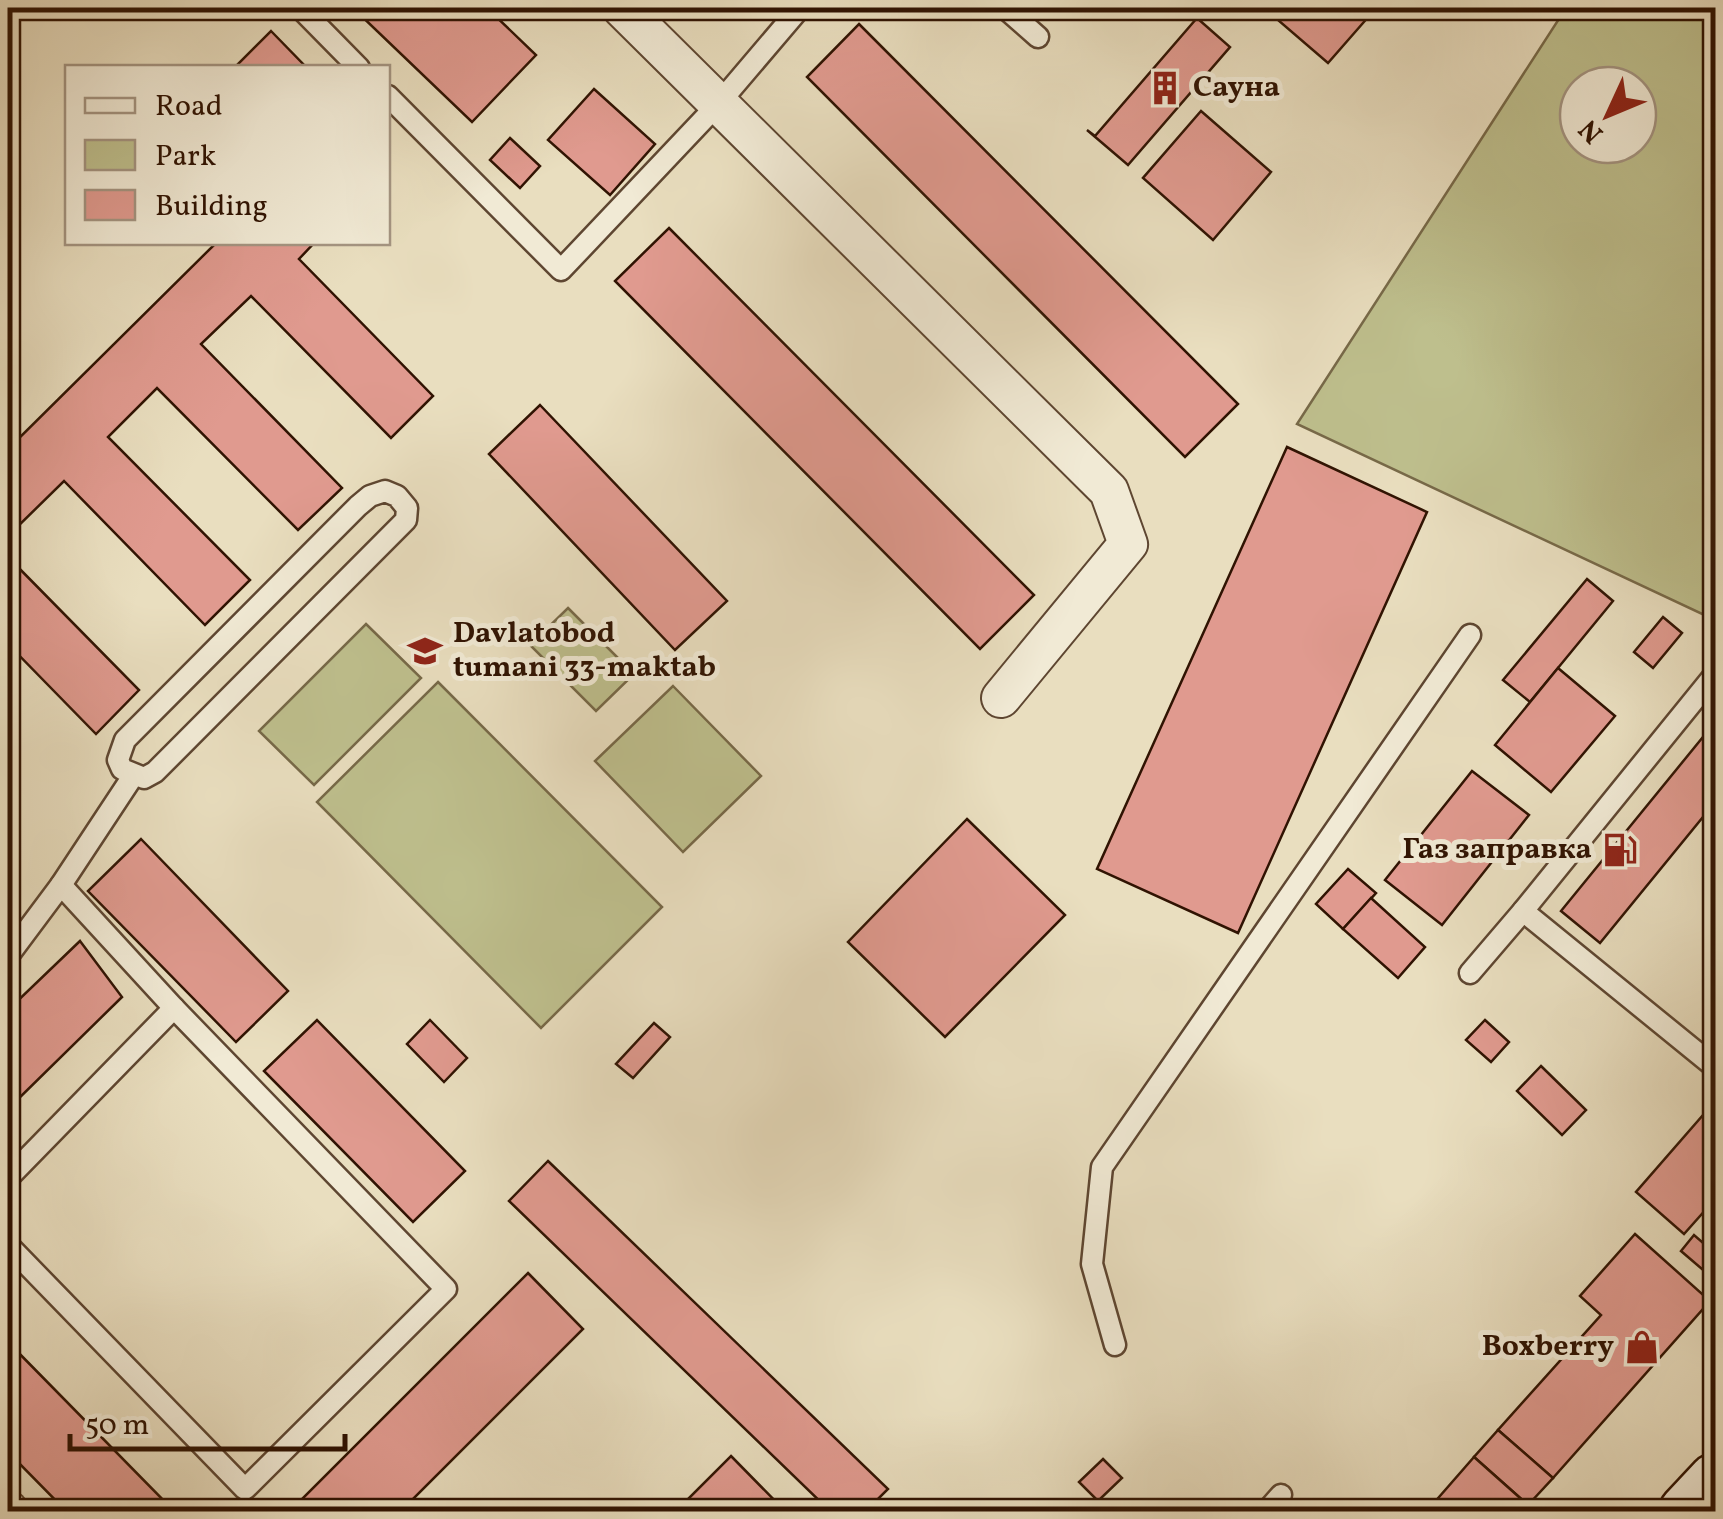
<svg xmlns="http://www.w3.org/2000/svg" width="1723" height="1519" viewBox="0 0 1723 1519" font-family="Vollkorn,serif">
  <rect width="100%" height="100%" fill="#e9debf"/>
  <filter id="stains"><feTurbulence type="fractalNoise" baseFrequency=".002" numOctaves="4"/><feColorMatrix values="0 0 0 0 .2 0 0 0 0 .09 0 0 0 0 .02 0 0 0 .5 -.17"/></filter>
  <radialGradient id="worn" r=".72"><stop offset=".6" stop-color="#630" stop-opacity="0"/><stop offset="1" stop-color="#630" stop-opacity=".3"/></radialGradient>
  <!-- green -->
  <g fill="#bebf8d" stroke="#776948" stroke-width="2.5" fill-rule="evenodd">
    <path d="M1566 8H1715V620L1297 424ZM1578 85H1638V145H1578Z"/>
    <polygon points="568,608 634,674 596,711 530,645"/>
    <polygon points="366,624 421,678 314,785 259,731"/>
    <polygon points="438,682 662,907 541,1028 317,802"/>
    <polygon points="673,686 761,776 683,852 595,761"/>
  </g>
  <!-- building -->
  <g fill="#e09a8f" stroke="#301302" stroke-width="2.5">
    <polygon points="353,8 487,8 536,55 472,122"/>
    <polygon points="1264,8 1361,8 1370,15 1328,63"/>
    <polygon points="1197,18 1230,47 1128,165 1087,130 1095,136"/>
    <polygon points="859,24 1238,404 1185,457 807,77"/>
    <polygon points="271,31 307,68 234,68"/>
    <polygon points="594,89 655,144 610,195 548,140"/>
    <polygon points="1201,111 1271,172 1213,240 1143,178"/>
    <polygon points="510,138 540,166 520,188 490,160"/>
    <polygon points="669,228 1034,595 980,649 615,281"/>
    <polygon points="217,242 315,242 299,259 433,396 391,438 251,296 201,344 342,488 298,530 157,388 108,437 250,580 205,625 64,481 8,536 8,449"/>
    <polygon points="540,405 727,601 675,650 489,454"/>
    <polygon points="1287,447 1427,512 1238,933 1097,869"/>
    <polygon points="8,557 139,690 96,734 8,644"/>
    <polygon points="1587,579 1613,601 1530,702 1503,680"/>
    <polygon points="1663,617 1682,633 1653,668 1634,652"/>
    <polygon points="1558,668 1615,716 1551,792 1495,745"/>
    <polygon points="1716,721 1716,801 1600,943 1561,911"/>
    <polygon points="1472,771 1529,815 1442,925 1385,880"/>
    <polygon points="967,819 1065,915 945,1037 848,942"/>
    <polygon points="141,839 288,991 236,1042 88,891"/>
    <polygon points="1348,869 1376,893 1343,929 1316,904"/>
    <polygon points="1371,898 1425,947 1398,978 1343,929"/>
    <polygon points="80,941 122,997 8,1109 8,1010"/>
    <polygon points="317,1020 465,1171 413,1222 264,1071"/>
    <polygon points="430,1020 467,1058 444,1082 407,1044"/>
    <polygon points="1485,1020 1509,1042 1491,1062 1466,1040"/>
    <polygon points="654,1023 670,1037 633,1078 616,1064"/>
    <polygon points="1541,1066 1586,1110 1562,1135 1517,1091"/>
    <polygon points="1710,1107 1716,1112 1716,1198 1684,1234 1636,1192"/>
    <polygon points="548,1161 888,1489 865,1512 831,1512 509,1201"/>
    <polygon points="1716,1227 1716,1281 1681,1251 1694,1235 1702,1242"/>
    <polygon points="1635,1234 1710,1301 1553,1478 1498,1430 1601,1315 1580,1296"/>
    <polygon points="528,1273 583,1329 400,1512 289,1512"/>
    <polygon points="8,1342 175,1512 67,1512 8,1452"/>
    <polygon points="1498,1430 1553,1478 1528,1505 1474,1457"/>
    <polygon points="731,1456 786,1512 675,1512"/>
    <polygon points="1474,1457 1528,1505 1523,1512 1426,1512"/>
    <polygon points="1103,1459 1122,1478 1098,1501 1079,1482"/>
  </g>
  <g fill="none" stroke-linecap="round" stroke-linejoin="round">
    <!-- service casing -->
    <g stroke="#5e4631" stroke-width="25">
      <g id="service">
        <polyline points="300,8 359,68"/>
        <polyline points="1005,8 1038,37"/>
        <polyline points="388,96 561,270 720,102 800,8"/>
        <polygon points="385,491 397,496 407,508 406,520 155,772 144,778 122,769 118,760 125,740 358,506 370,496"/>
        <polyline points="61,885 133,776"/>
        <polyline points="1523,911 1716,673"/>
        <polyline points="8,956 61,885 174,1008 446,1289 245,1489 8,1245"/>
        <polyline points="1470,973 1523,911 1716,1068"/>
        <polyline points="8,1178 174,1008"/>
        <polyline points="1115,1345 1092,1264 1102,1167 1470,635"/>
        <polyline points="1266,1512 1281,1495"/>
      </g>
    </g>
    <!-- minor casing -->
    <g stroke="#5e4631" stroke-width="42">
      <g id="minor">
        <polyline points="622,8 1109,491 1128,544 1001,698"/>
        <polyline points="8,1511 8,1510"/>
      </g>
    </g>
    <!-- secondary casing -->
    <g stroke="#301302" stroke-width="60">
      <polyline id="secondary" points="1687,1512 1716,1481"/>
    </g>
    <!-- service -->
    <use href="#service" stroke="#f1ead5" stroke-width="20"/>
    <!-- minor -->
    <use href="#minor" stroke="#f1ead5" stroke-width="38"/>
    <!-- secondary -->
    <use href="#secondary" stroke="#f1ead5" stroke-width="55"/>
  </g>
  <!-- icons -->
  <defs>
    <g id="building-bare" transform="scale(2.7)"><path d="M-4-6H4V6H1V3H-1V6H-4ZM-2.5-4.3h1.7v1.8h-1.7ZM.8-4.3h1.7v1.8H.8ZM-2.5-1h1.7V.8h-1.7ZM.8-1h1.7V.8H.8Z" fill="#8f2418" stroke="#f1ead5" stroke-width="2.5" paint-order="stroke"/></g>
    <g id="school-bare" transform="scale(2.7)"><path d="M0-5L7-2L0 1L-7-2ZM-4 1L0 2.5L4 1V4Q0 6-4 4Z" fill="#8f2418" stroke="#f1ead5" stroke-width="2.5" paint-order="stroke"/></g>
    <g id="fuel-bare" transform="scale(2.7)"><path d="M-5.5-6h7V0h2V4h1.3V-2.5L3-4.5l.8-.8L6-3V5H2.5V1h-1V6h-7ZM-4.2-4.7v3.2H.2V-4.7Z" fill="#8f2418" stroke="#f1ead5" stroke-width="2.5" paint-order="stroke"/></g>
    <g id="shop-bare" transform="scale(2.7)"><path d="M-5-2.5h2.3a2.7 3.5 0 0 1 5.4 0H5L5.5 6h-11ZM-1.5-2.5h3a1.5 2.3 0 0 0-3 0Z" fill="#8f2418" stroke="#f1ead5" stroke-width="2.5" paint-order="stroke"/></g>
  </defs>
  <g fill-rule="evenodd">
    <use href="#building-bare" x="1165" y="88"/>
    <use href="#school-bare" x="425" y="651"/>
    <use href="#fuel-bare" x="1620" y="850"/>
    <use href="#shop-bare" x="1642" y="1347"/>
  </g>
  <g text-anchor="middle" dominant-baseline="central" stroke-width="10" stroke-linejoin="round" paint-order="stroke">
    <!-- poi labels -->
    <g font-size="30" font-weight="bold" fill="#301302" stroke="#f1ead5" text-anchor="start">
      <text x="1193" y="88">Сауна</text>
      <text x="453" y="634">Davlatobod<tspan x="453" dy="34">tumani 33-maktab</tspan></text>
      <text x="1592" y="850" text-anchor="end">Газ заправка</text>
      <text x="1614" y="1347" text-anchor="end">Boxberry</text>
    </g>
  </g>
  <!-- margin -->
  <rect width="1723" height="1519" fill="none" stroke="#e9debf" stroke-width="40"/>
  <rect x="10" y="10" width="1703" height="1499" fill="none" stroke="#301302" stroke-width="5"/>
  <rect x="20" y="20" width="1683" height="1479" fill="none" stroke="#301302" stroke-width="2.5"/>
  <!-- legend -->
  <rect x="65" y="65" width="325" height="180" fill="#f1ead5" stroke="#a49481" stroke-width="2.5"/>
  <rect x="85" y="98" width="50" height="15" fill="#f1ead5" stroke="#a49481" stroke-width="2.5"/>
  <text x="155" y="115" font-size="30" fill="#301302">Road</text>
  <rect x="85" y="140" width="50" height="30" fill="#bebf8d" stroke="#a49481" stroke-width="2.5"/>
  <text x="155" y="165" font-size="30" fill="#301302">Park</text>
  <rect x="85" y="190" width="50" height="30" fill="#e09a8f" stroke="#a49481" stroke-width="2.5"/>
  <text x="155" y="215" font-size="30" fill="#301302">Building</text>
  <!-- north arrow -->
  <g transform="translate(1608 115) rotate(226)"><circle r="48" fill="#f1ead5" stroke="#a49481" stroke-width="2.5"/>
  <path d="M0-8L18 38L0 25L-18 38Z" fill="#8f2418"/>
  <text y="-15" font-size="28" font-weight="bold" text-anchor="middle" fill="#301302">N</text>
  </g>
  <!-- scale -->
  <path d="M70 1434v15h275v-15" fill="none" stroke="#301302" stroke-width="5"/>
  <text x="85" y="1434" font-size="30" fill="#301302" stroke="#f1ead5" stroke-width="8" paint-order="stroke">50 m</text>
  <rect width="100%" height="100%" filter="url(#stains)"/>
  <rect width="100%" height="100%" fill="url(#worn)"/>
</svg>
